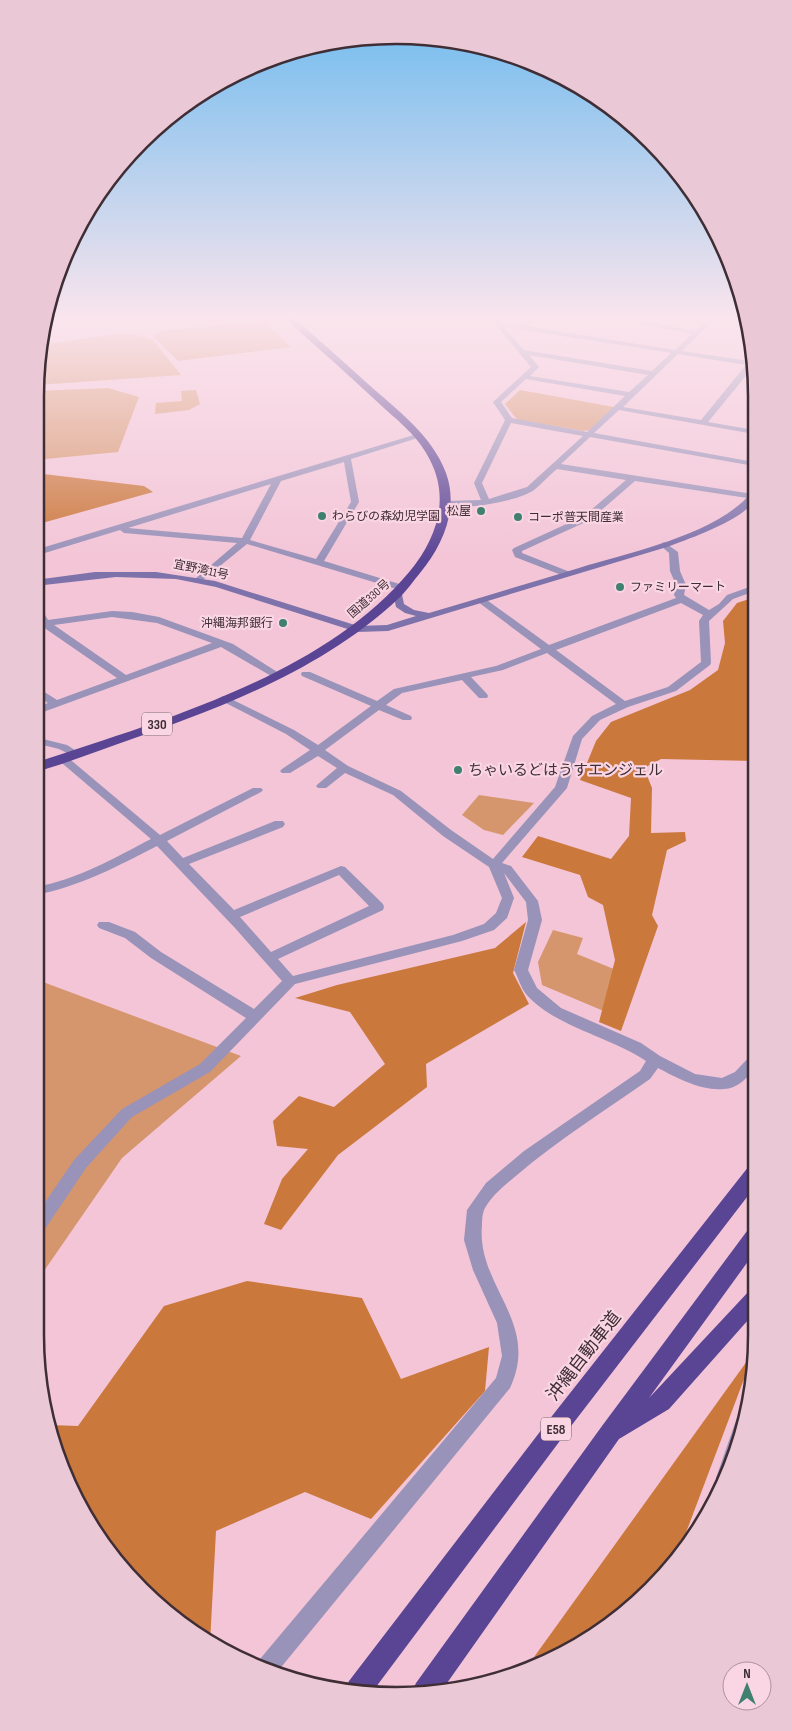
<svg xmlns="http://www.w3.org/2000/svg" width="792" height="1731" viewBox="0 0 792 1731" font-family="'Sofia Sans Condensed','Noto Sans JP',sans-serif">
  <rect width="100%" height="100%" fill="#f3c5d7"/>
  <!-- green -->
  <g fill="#d6966d">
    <polygon points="264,322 291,347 178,361 153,336 164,330"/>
    <polygon points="131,334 152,339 181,375 36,385 40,345 110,335"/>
    <polygon points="108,388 139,397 118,452 35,460 35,391"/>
    <polygon points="196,390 200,404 189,410 155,414 156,403 182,401 181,391"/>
    <polygon points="520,390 614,407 591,430 583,431 519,420 515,417 505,404"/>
    <polygon points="479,795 534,803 503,835 484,830 462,815"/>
    <polygon points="553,930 583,938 577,954 626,974 606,1012 542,985 538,962"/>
    <polygon points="35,979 241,1056 122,1158 35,1284"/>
  </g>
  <!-- forest -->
  <g fill="#cb783d">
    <polygon points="35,473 144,486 153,492 35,525"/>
    <polygon points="755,597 755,761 661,759 644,768 652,788 651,833 685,832 686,841 667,850 652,915 658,926 621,1031 599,1022 615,960 603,905 588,897 580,875 522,857 538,836 611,859 629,836 631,798 580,780 596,741 611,722 690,690 718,670 725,643 723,621 737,603"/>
    <polygon points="526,922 513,973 529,1004 426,1064 427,1087 338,1155 281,1230 264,1224 282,1179 308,1149 277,1146 273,1121 299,1096 334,1107 385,1064 350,1012 295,998 337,985 495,948"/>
    <polygon points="247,1281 362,1298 401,1379 489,1347 485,1391 371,1519 305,1492 216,1531 210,1643 124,1573 83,1515 54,1451 50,1425 78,1426 164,1306"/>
    <polygon points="755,1350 676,1559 667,1573 576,1648 524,1671"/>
  </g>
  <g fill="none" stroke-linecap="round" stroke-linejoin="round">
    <!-- street -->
    <g fill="#9992b9" fill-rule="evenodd">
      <path d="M489 317H495L500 322 517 325 533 317H541L525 326 675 350 692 334 606 317H619L695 331 710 317H717L682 351 749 361 754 358V366L708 422 754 430V434L619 410 594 433 754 462V466L590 437 561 464 753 494 754 499 635 481 590 520 522 551V553L570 572V576H564L515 557 512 550 514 548 584 516 626 480 557 469C549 475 542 484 534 490 517 502 463 510 443 506L442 504 446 501 481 500 474 483 505 420 493 402 531 367ZM504 327 671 353 652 371 524 350ZM678 354 746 365 701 420 623 407ZM529 355 648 375 629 392 530 376 539 367ZM526 379 625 396 587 432 512 418 501 402ZM511 423 583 436 527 487 489 499 482 483Z"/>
      <path d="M417 434 424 436 351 459 359 502 324 561 406 586V590H400L247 544 199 583 196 582V578L237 543 124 533 120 530 35 556V550ZM344 462 351 502 316 559 250 540 281 481ZM271 484 242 538 128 528Z"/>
      <polygon points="745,503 754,506 754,510 742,508 741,506"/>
      <path d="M664 542 678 552 680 571 686 585 684 595 709 610 719 604 727 595 755 585V591L733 599 709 621 711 663 710 665 676 691 628 707 600 720 582 739 567 788 502 863 511 866 538 901 542 920 528 970 537 988 561 1008 641 1043 660 1056 695 1074 722 1078 735 1072 751 1055 756 1054V1068C748 1077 737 1089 724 1089 701 1091 677 1078 658 1068L650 1079C606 1110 559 1139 517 1175 505 1185 491 1196 484 1210 482 1215 482 1221 482 1225 476 1286 541 1322 510 1388L278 1671 259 1664 260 1659 496 1378 502 1356 497 1323 473 1270 464 1240 467 1210 486 1183 524 1151 640 1071 646 1061C611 1037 553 1026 526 994 521 988 518 977 514 970L528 920 526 902 504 873 514 898 507 918 494 930 462 941 295 984 210 1072 132 1117 86 1168 41 1235 35 1237V1217L74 1160 122 1109 200 1064 246 1018 151 958 125 938 99 928 97 925 99 922H109L135 932 161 952 254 1009 282 981 235 928 157 846C118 866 79 887 35 895V887C77 880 114 858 151 839L56 758 62 755 66 756 160 835 253 788H261L263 790 261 792 167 841 183 858 275 821H283L285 824 283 827 189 864 234 910 341 866 345 867 383 904 384 907 383 910 278 959 293 976 453 935 484 924 496 913 502 898 489 867 443 836 393 795 345 773 326 788H318L316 786 318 784 337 768 318 756 290 773H282L280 771 282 769 310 750 286 734 218 699 223 696 227 697 294 730 318 745 371 706 302 676 301 674 302 672H310L377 701 394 689 496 666 541 649 478 602V598H484L549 645 676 598 674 595 676 585 670 571 669 553 660 545ZM681 603 703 615 699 621 701 662 668 687 625 701 556 650ZM547 653 616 704 592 716 573 736 555 787 493 859 451 830 401 791 348 766 325 750 379 710 403 720H411L412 718 411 716 386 705 402 693 462 680 479 698H487L488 696 487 694 471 677 503 670ZM339 875 369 906 271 952 240 917Z"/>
      <path d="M35 602 38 603 48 620 112 611 132 612 159 617 233 644 282 675 281 677H273L221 647 35 715V708L48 703 35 694V686L57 700 117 678 43 627 35 628V622H38L35 615ZM112 617 157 623 212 643 126 675 54 625Z"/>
      <polygon points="35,737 67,745 81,754 75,757 59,749 35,743"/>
      <polygon points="750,1398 750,1406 730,1473 722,1485 719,1484 716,1478 741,1406 743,1400"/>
    </g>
    <!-- secondary -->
    <g fill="#7e72aa" fill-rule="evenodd">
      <polygon points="294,317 316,317 291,321 288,319"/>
      <polygon points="740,317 745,317 746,319 741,318"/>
      <path d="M751 493H754C754 494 754 499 754 500 746 519 686 540 667 547L388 631 357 632 216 587 176 579 116 577 35 586V580L95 572H156L215 581 358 626 387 625 416 616 405 613 396 607 393 592 395 590H401L404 604 414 610 429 613C479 598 529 583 579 568 630 552 716 535 751 493Z"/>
    </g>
    <!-- highway -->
    <g fill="#5a4494" fill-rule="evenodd">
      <path d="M285 317H293C318 339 343 361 368 384 397 410 432 435 446 473 459 509 443 545 420 573 413 581 406 592 398 599 320 672 215 710 115 745 89 754 62 765 35 772V763C160 721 323 676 410 571 437 538 450 499 430 460 420 439 402 424 385 409 363 389 341 368 318 348 307 338 295 328 285 317Z"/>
      <polygon points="756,1164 757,1184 568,1430 373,1691 345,1690 349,1681 552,1416 749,1166"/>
      <polygon points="757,1225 757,1249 649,1398 750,1290 757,1287 757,1310 669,1409 619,1439 440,1693 412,1692 416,1683 602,1426 750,1227"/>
    </g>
  </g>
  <!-- sky -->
  <linearGradient id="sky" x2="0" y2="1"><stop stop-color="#6cbaef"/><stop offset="0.57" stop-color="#fae5ed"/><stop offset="1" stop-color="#fae5ed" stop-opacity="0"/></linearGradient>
  <rect width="792" height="559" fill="url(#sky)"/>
  <!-- markers -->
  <g fill="#40806f" stroke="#fad5e3" stroke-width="2">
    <circle cx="481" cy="511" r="5"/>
    <circle cx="322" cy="516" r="5"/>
    <circle cx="518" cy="517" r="5"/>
    <circle cx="620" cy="587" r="5"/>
    <circle cx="283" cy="623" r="5"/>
    <circle cx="458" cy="770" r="5"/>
  </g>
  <g text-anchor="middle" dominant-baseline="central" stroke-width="4.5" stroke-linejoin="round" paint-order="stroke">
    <!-- far-poi labels -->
    <g font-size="12" fill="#3f2e35" stroke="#fad5e3" text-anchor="start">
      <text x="471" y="511" text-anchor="end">松屋</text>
      <text x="332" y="516">わらびの森幼児学園</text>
      <text x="528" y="517">コーポ普天間産業</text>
      <text x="630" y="587">ファミリーマート</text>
      <text x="273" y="623" text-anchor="end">沖縄海邦銀行</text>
    </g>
    <!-- far-street labels -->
    <g font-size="12" fill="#3f2e35" stroke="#fad5e3">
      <text transform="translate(201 570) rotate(12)">宜野湾11号</text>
      <text transform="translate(369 599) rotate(-41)">国道330号</text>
    </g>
    <!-- shield labels -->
    <g fill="#fad5e3" stroke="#776069" stroke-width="1">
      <rect x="142" y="712.5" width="30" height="23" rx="4"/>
      <rect x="541" y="1417.5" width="30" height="23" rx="4"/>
    </g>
    <g font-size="14" font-weight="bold" fill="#3f2e35">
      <text x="157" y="724">330</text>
      <text x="556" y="1429">E58</text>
    </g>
    <!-- poi labels -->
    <g font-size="15" fill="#3f2e35" stroke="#fad5e3" text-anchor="start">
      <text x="468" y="770">ちゃいるどはうすエンジェル</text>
    </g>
    <!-- near-street labels -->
    <g font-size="18" fill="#3f2e35" stroke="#fad5e3">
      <text transform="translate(584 1356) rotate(-52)">沖縄自動車道</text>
    </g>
  </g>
  <!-- crop -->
  <path d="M0 0H792V1731H0ZM396 44H396A352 352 0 0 1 748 396V1335A352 352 0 0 1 396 1687H396A352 352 0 0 1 44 1335V396A352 352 0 0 1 396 44Z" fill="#ebc8d5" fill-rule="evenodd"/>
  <path fill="none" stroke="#3f2e35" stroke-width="2.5" d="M396 44H396A352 352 0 0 1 748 396V1335A352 352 0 0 1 396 1687H396A352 352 0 0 1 44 1335V396A352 352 0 0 1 396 44Z"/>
  <!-- north arrow -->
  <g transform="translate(747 1686)"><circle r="24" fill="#fad5e3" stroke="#af929d"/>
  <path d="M0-4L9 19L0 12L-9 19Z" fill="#40806f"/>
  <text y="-8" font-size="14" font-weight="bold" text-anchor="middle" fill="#3f2e35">N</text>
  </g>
</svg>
